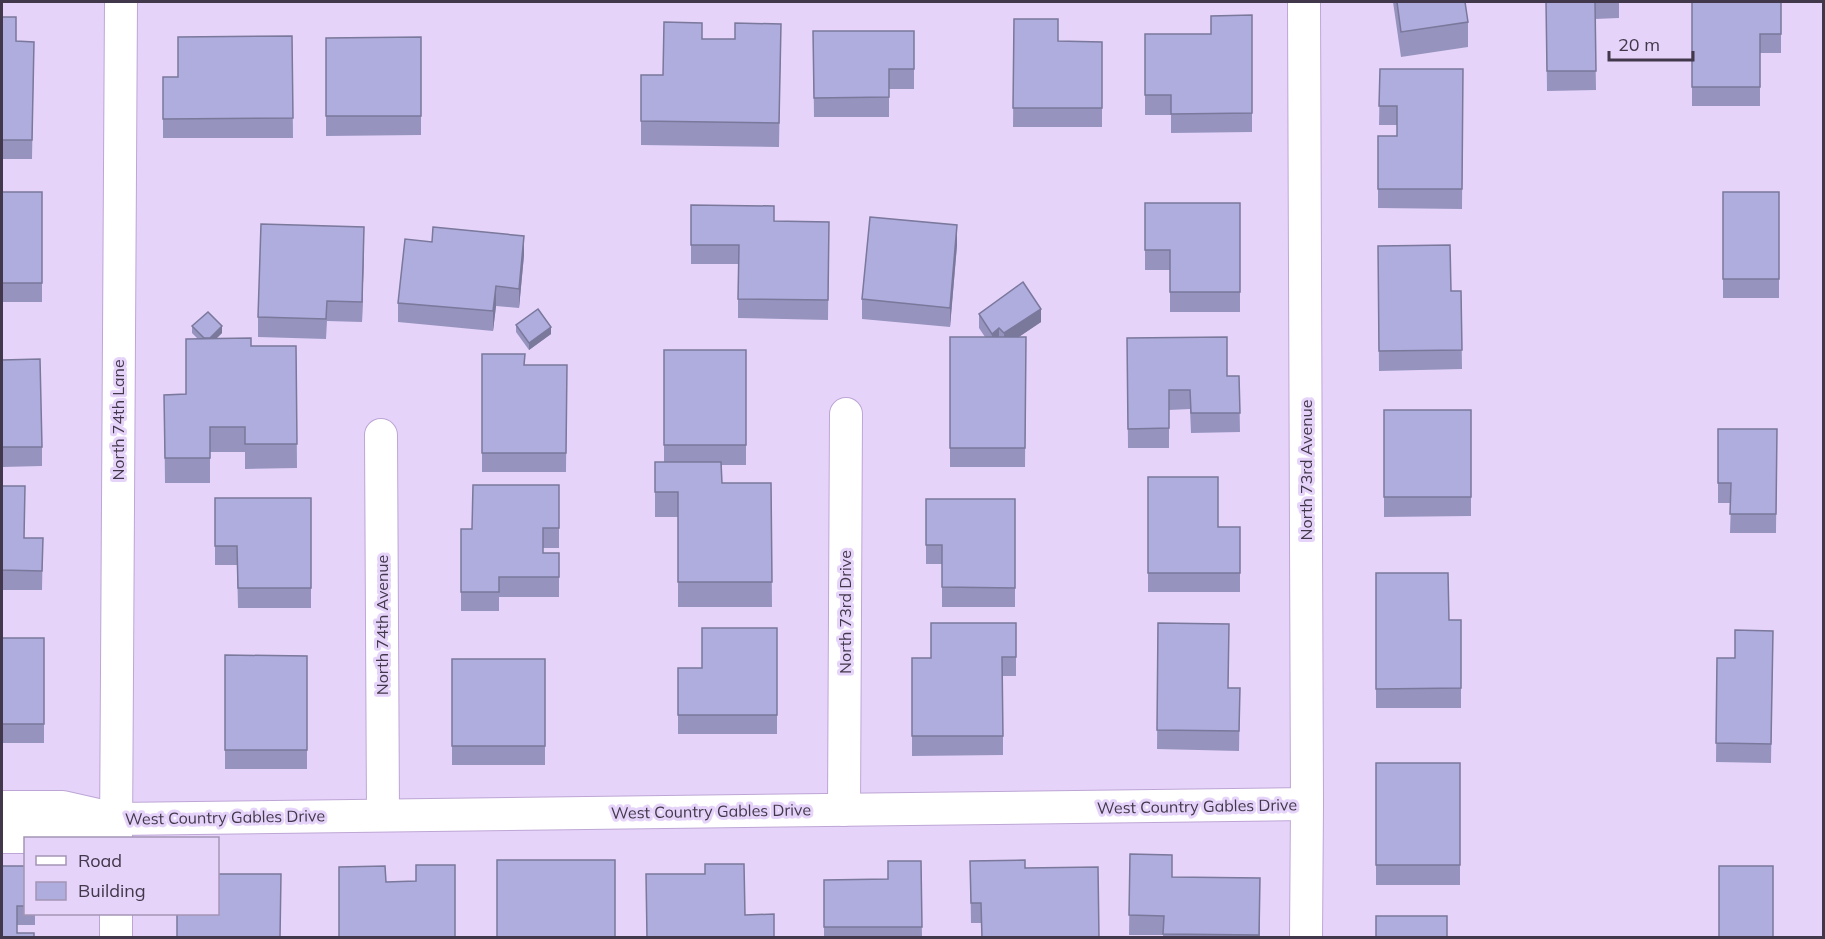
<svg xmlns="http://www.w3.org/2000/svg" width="1825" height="939" viewBox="0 0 1825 939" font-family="Mulish,sans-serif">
  <rect width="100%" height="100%" fill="#e6d3fa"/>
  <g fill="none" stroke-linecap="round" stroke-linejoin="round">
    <!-- street casing -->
    <g stroke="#bda6d5" stroke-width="34">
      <g id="street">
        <polyline points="1304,2 1307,804 1306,938"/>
        <polyline points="381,435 383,815"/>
        <polyline points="2,807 63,807 116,819 1307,804"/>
        <polyline points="844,810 846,414"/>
        <polyline points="2,837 67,837 116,819"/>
        <polyline points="116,838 121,2"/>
        <polyline points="116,914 116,938"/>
      </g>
    </g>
    <!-- street -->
    <use href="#street" stroke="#fff" stroke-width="32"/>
  </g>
  <!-- wall -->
  <g fill="#9694bf">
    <polygon points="1393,2 1465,2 1468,22 1468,47 1401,57"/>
    <polygon points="1546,2 1619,2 1619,18 1595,19 1596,90 1547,91"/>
    <polygon points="1692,2 1781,2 1781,53 1760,53 1760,106 1692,106"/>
    <polygon points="1252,15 1252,132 1171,133 1171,115 1145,115 1145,34 1211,34"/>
    <polygon points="2,17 16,41 34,42 32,159 2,159"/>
    <polygon points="1014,19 1058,41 1102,42 1102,127 1013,127"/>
    <polygon points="781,24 779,147 641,145 641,75 663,75 702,39 735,39"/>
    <polygon points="813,31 914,31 914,89 889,89 889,117 814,117"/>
    <polygon points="292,36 293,138 163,138 163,77 178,77"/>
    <polygon points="421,37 421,135 326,136 326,38"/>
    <polygon points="1380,69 1463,69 1462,209 1378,208 1378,136 1397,136 1397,125 1379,125"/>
    <rect x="2" y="192" width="40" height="110"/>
    <rect x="1723" y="192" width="56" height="106"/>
    <polygon points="1145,203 1240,203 1240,312 1170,312 1170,270 1145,270"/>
    <polygon points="691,205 774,221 829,222 828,320 738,318 738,264 691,264"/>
    <polygon points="957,245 950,327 862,319 862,299"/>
    <polygon points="364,246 362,322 327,321 326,339 258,337 258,317"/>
    <polygon points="1378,246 1451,291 1461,291 1462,369 1379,371"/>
    <polygon points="524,255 519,308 496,306 493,331 398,322 398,303"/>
    <polygon points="979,314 1041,322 1018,337 1026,337 1025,467 950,467 950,337 985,337 979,328"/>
    <polygon points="516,325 551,334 529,350 516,332"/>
    <polygon points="192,326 222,333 217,338 251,346 296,346 297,468 245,469 245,452 210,452 210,483 165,483 164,395 186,394 197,338 192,333"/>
    <polygon points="1127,338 1227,376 1239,376 1240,432 1191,433 1190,409 1169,410 1169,448 1128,448"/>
    <polygon points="664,350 746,350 746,465 722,465 722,483 771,483 772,607 678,607 678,517 655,517 655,462 664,462"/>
    <polygon points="482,354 525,365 567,365 566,472 482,472"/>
    <polygon points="2,360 42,447 42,466 2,467"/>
    <polygon points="1384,410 1471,410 1471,516 1384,517"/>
    <polygon points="1718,429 1777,429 1776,533 1730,533 1731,503 1718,503"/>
    <polygon points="1148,477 1218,527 1240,527 1240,592 1148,592"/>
    <polygon points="559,485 559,548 543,548 543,553 559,553 559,597 499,597 499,611 461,611 461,529 472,529"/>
    <polygon points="2,486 24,538 43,538 42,590 2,590"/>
    <polygon points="215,498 311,498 311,608 238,608 237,565 215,565"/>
    <polygon points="926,499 1015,499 1015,607 942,607 942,564 926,564"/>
    <polygon points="1376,573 1449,620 1461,620 1461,708 1376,708"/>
    <polygon points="1016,623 1016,676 1003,676 1003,755 912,756 912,658 931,658"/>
    <polygon points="1158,623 1228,688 1240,688 1239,751 1157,749"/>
    <polygon points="777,628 777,734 678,734 678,668 702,668"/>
    <polygon points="1773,631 1771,763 1716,762 1717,658 1735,658"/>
    <rect x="2" y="638" width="42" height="105"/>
    <polygon points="225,655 307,656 307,769 225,769"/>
    <rect x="452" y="659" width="93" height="106"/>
    <rect x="1376" y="763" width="84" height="122"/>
    <polygon points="1130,854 1172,877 1260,878 1260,938 1163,938 1163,935 1129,935"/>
    <polygon points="1025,860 981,923 971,923 970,861"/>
    <polygon points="921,861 922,938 824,938 824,880 888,879"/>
    <polygon points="26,866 26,914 35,914 35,925 17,925 17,933 2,938"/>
  </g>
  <!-- shaded-wall -->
  <g fill="#7a789b">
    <polygon points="957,225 957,245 950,327 950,308"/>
    <polygon points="364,227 364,246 362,322 362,302"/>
    <polygon points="524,236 524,255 519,308 519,289"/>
    <polygon points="496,286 496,306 493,331 493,311"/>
    <polygon points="1041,309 1041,322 1004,347 1004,333"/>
    <polygon points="222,326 222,333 206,348 206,341"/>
    <polygon points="551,327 551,334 529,350 529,343"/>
    <polygon points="999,328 999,342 992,347 992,334"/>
  </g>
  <!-- building -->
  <g fill="#afacde" stroke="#7a789b" stroke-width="1.5">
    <polygon points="1397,2 1465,2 1468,22 1401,32"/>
    <polygon points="1546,2 1595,2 1596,71 1547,71"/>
    <polygon points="1692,2 1781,2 1781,34 1760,34 1760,87 1692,87"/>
    <polygon points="1252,15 1252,113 1171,114 1171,95 1145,95 1145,34 1211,34 1211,16"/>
    <polygon points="2,17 16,17 16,41 34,42 32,140 2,140"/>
    <polygon points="1014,19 1058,19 1058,41 1102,42 1102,108 1013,108"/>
    <polygon points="664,22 702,23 702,39 735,39 735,23 781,24 779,123 641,121 641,75 663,75"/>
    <polygon points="813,31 914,31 914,69 889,69 889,97 814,98"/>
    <polygon points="292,36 293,118 163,119 163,77 178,77 178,37"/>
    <polygon points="421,37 421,116 326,116 326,38"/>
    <polygon points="1380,69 1463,69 1462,189 1378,189 1378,136 1397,136 1397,106 1379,106"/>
    <rect x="2" y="192" width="40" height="91"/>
    <rect x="1723" y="192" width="56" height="87"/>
    <polygon points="1145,203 1240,203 1240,292 1170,292 1170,250 1145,250"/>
    <polygon points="691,205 774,206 774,221 829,222 828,300 738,299 739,245 691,245"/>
    <polygon points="870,217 957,225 950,308 862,299"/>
    <polygon points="261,224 364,227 362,302 327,301 326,319 258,317"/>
    <polygon points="433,227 524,236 519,289 496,286 493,311 398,303 405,239 432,242"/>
    <polygon points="1450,245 1451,291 1461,291 1462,350 1379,351 1378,246"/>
    <polygon points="1023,282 1041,309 1004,333 999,328 992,334 979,314"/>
    <polygon points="538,309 551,327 529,343 516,325"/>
    <polygon points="208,312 222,326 210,338 204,338 192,326"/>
    <polygon points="950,337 1026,337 1025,448 950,448"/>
    <polygon points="1227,337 1227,376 1239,376 1240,413 1191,413 1190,390 1169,390 1169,428 1128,429 1127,338"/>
    <polygon points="251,338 251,346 296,346 297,444 245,444 245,427 210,427 210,458 165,458 164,395 186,394 186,339"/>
    <rect x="664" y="350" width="82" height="95"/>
    <polygon points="482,354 525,354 524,365 567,365 566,453 482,453"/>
    <polygon points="40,359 42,447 2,447 2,360"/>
    <rect x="1384" y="410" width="87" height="87"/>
    <polygon points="1718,429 1777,429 1776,514 1730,514 1731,483 1718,483"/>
    <polygon points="655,462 721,462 722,483 771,483 772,582 678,582 678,492 655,492"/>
    <polygon points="1148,477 1218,477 1218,527 1240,527 1240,573 1148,573"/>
    <polygon points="473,485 559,485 559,528 543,528 543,553 559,553 559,577 499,577 499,592 461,592 461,529 472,529"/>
    <polygon points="2,486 25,486 24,538 43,538 42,571 2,570"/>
    <polygon points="215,498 311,498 311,588 238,588 237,546 215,546"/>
    <polygon points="926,499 1015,499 1015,588 942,587 942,545 926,545"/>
    <polygon points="1376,573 1448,573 1449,620 1461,620 1461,688 1376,689"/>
    <polygon points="931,623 1016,623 1016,657 1002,657 1003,736 912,736 912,658 931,658"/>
    <polygon points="1158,623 1229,624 1228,688 1240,688 1239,731 1157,730"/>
    <polygon points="702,628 777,628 777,715 678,715 678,668 702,668"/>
    <polygon points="1735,630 1773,631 1771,744 1716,743 1717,658 1735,658"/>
    <rect x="2" y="638" width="42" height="86"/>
    <polygon points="225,655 307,656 307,750 225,750"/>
    <rect x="452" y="659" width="93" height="87"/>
    <rect x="1376" y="763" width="84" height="102"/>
    <polygon points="1130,854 1172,855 1172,877 1260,878 1259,935 1163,934 1164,916 1129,915"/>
    <rect x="497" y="860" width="118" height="78"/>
    <polygon points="1025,860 1025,868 1098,867 1099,938 982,938 981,903 971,903 970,861"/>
    <polygon points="888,861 921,861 922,927 824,927 824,880 888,879"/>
    <polygon points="705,864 744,864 745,915 774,914 774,938 647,938 646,874 705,874"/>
    <polygon points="416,865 455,865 455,938 339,938 339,867 385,866 386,882 416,881"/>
    <polygon points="2,866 26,866 26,906 17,906 17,933 34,933 34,938 2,938"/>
    <rect x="1719" y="866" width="54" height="72"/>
    <polygon points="218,874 281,874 280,938 177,938 177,914 218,914"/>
    <rect x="1376" y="916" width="71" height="22"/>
  </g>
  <g text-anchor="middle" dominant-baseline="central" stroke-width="6" stroke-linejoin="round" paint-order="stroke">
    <!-- street labels -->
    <g font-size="16" fill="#42384b" stroke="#e6d3fa">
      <text transform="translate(118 420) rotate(-90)">North 74th Lane</text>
      <text transform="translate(1306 470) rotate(-90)">North 73rd Avenue</text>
      <text transform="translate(845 612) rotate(-90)">North 73rd Drive</text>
      <text transform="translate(382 625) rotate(-90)">North 74th Avenue</text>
      <text transform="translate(1197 806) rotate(-1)">West Country Gables Drive</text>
      <text transform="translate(711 811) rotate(-1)">West Country Gables Drive</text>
      <text transform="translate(225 817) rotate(-1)">West Country Gables Drive</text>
    </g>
  </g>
  <!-- border -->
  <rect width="1825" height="939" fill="none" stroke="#42384b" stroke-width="6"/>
  <!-- legend -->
  <rect x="24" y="837" width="195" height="78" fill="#e6d3fa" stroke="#a495b4" stroke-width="1.5"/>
  <rect x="36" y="856" width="30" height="9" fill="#ffffff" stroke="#a495b4" stroke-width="1.5"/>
  <text x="78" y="867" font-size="18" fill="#42384b">Road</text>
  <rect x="36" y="882" width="30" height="18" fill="#afacde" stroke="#a495b4" stroke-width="1.5"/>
  <text x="78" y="897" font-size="18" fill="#42384b">Building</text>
  <!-- scale -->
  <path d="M1609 51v9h84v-9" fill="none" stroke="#42384b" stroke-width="3"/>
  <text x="1618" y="51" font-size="18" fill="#42384b" stroke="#e6d3fa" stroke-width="4.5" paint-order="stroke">20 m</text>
</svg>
